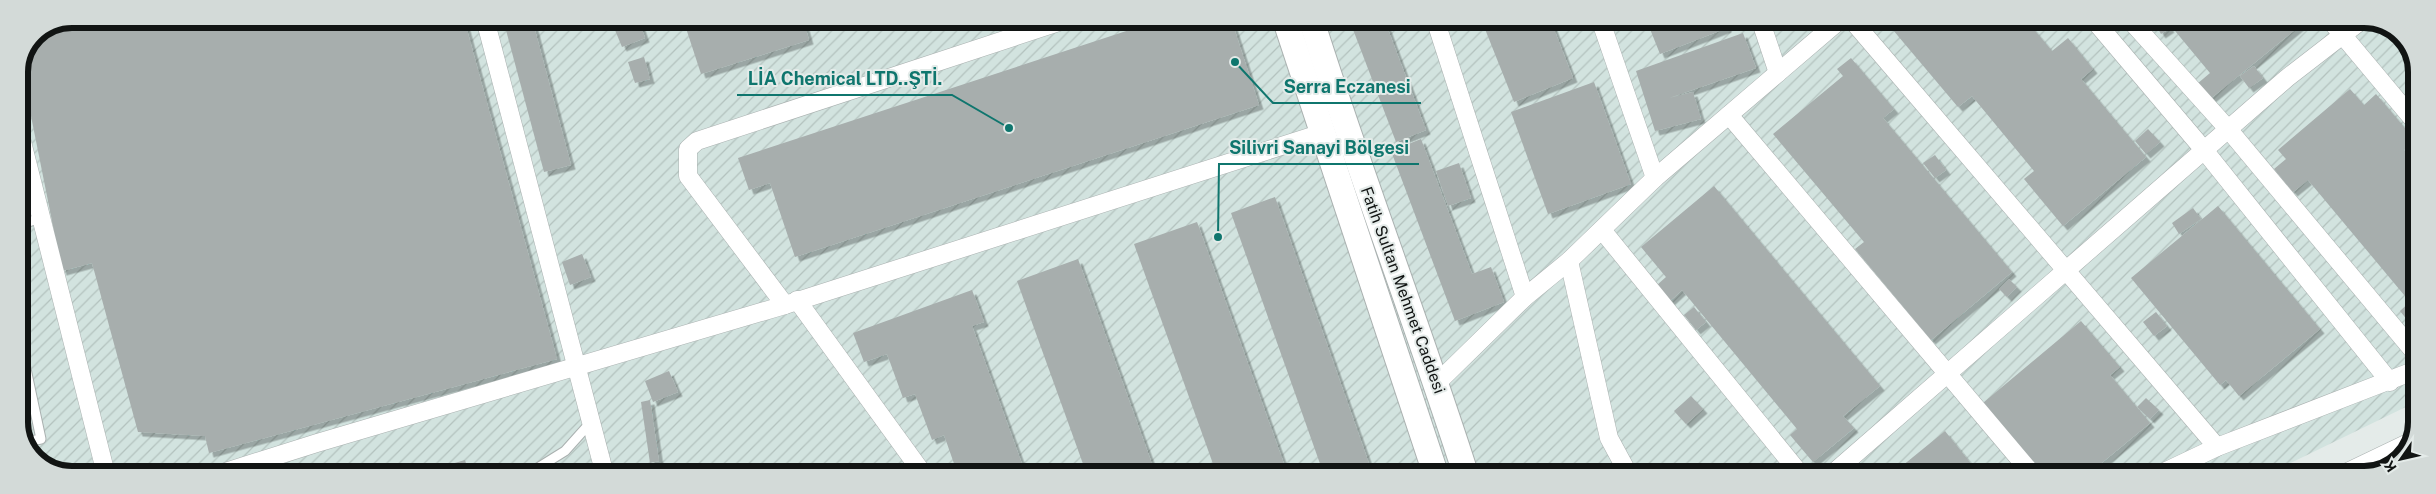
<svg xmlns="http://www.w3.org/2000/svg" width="2436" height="494" viewBox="0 0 2436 494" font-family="'Public Sans',sans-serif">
  <defs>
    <pattern id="industrial-furrows" width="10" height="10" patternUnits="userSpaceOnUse" patternTransform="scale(1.25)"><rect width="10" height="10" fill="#d2e3df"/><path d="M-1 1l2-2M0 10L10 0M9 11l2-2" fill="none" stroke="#b3c2be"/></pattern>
    <filter id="shadow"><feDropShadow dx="4.5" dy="4.5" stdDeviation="0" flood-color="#0004"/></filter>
  </defs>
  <rect width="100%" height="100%" fill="#e4ebe9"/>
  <!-- industrial -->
  <polygon fill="url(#industrial-furrows)" points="71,19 2375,20 2402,34 2417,65 2416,402 2266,475 61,474 34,460 19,429 19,71 34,34"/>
  <!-- building -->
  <g fill="#a7aead" filter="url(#shadow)">
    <polygon points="71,19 464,19 557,359 209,453 205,436 138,432 92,263 62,271 21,66 34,34"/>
    <polygon points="503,19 532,19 571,165 544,172"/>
    <polygon points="683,19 803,19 809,40 701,74"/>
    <polygon points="1163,19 1231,19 1259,105 795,257 770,183 749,190 738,158"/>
    <polygon points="1349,19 1384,19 1426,130 1396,142"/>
    <polygon points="1481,19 1550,19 1573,78 1514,102"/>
    <polygon points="1646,19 1724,19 1727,28 1660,54"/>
    <polygon points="639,20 645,38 622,47 615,30"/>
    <polygon points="1906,20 2026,20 2052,51 2068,38 2093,69 2081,79 2146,157 2063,226 2024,179 2034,171 1972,96 1958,107 1893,30"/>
    <polygon points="2153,20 2164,20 2170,28 2161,34"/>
    <polygon points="2166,20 2307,20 2210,99 2197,84 2210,73"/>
    <polygon points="1743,33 1756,68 1669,98 1693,92 1701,119 1655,131 1636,71"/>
    <polygon points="644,57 650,79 635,83 628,62"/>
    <polygon points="1851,58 1894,109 1883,118 2012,272 1931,340 1855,249 1864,242 1773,134 1843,76 1837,69"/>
    <polygon points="2254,66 2263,78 2249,88 2240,76"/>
    <polygon points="1594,82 1631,184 1548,214 1511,112"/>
    <polygon points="2350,89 2364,105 2376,94 2415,140 2404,150 2417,165 2416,331 2400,311 2410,302 2308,180 2293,192 2274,169 2286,159 2278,150"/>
    <polygon points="2148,129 2160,142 2146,154 2135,141"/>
    <polygon points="1421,139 1472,274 1491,267 1504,302 1455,321 1391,151"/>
    <polygon points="1935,155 1946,170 1935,178 1923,163"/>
    <polygon points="1459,163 1471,198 1448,206 1436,171"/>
    <polygon points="1714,186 1880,386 1843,416 1854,428 1813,462 1790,435 1797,429 1682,290 1670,301 1657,285 1666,277 1641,247"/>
    <polygon points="1275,197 1373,475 1324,475 1231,213"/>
    <polygon points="2218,206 2320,329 2239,396 2226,380 2220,385 2131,278"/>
    <polygon points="2193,208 2201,219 2179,234 2172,223"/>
    <polygon points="1197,222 1288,475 1217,475 1134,244"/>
    <polygon points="582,254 591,277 570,285 562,262"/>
    <polygon points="1078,259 1156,475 1087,475 1017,281"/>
    <polygon points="2009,279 2017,287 2007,297 1999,289"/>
    <polygon points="972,290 984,322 972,326 1026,475 958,475 944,435 932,440 915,394 903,398 887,354 864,362 853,333"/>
    <polygon points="1694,307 1706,322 1696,330 1684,315"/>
    <polygon points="2156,312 2167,326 2154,336 2143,322"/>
    <polygon points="2081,321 2120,367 2110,375 2150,423 2087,475 2070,475 2065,469 2057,475 2044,475 1983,403"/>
    <polygon points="669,371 678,392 653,402 645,381"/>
    <polygon points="1691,396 1703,409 1686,424 1674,411"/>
    <polygon points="2146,398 2159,410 2150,419 2137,407"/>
    <polygon points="650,400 659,461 650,463 641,402"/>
    <polygon points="1945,431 1980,475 1891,475"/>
    <polygon points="465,460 469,474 443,474 441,467"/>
  </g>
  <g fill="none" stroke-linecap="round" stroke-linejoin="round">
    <!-- lane casing -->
    <g stroke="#aab1b0" stroke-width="11">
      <g id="lane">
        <polyline points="19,225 41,218"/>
        <polyline points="19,336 41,439 25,442"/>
        <polyline points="528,474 565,451 591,422"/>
      </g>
    </g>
    <!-- street casing -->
    <g stroke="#aab1b0" stroke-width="19">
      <g id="street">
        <polyline points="485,19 605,475"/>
        <polyline points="1435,19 1525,297"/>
        <polyline points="1600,19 1655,178"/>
        <polyline points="1760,19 1778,73"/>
        <polyline points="1851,19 2217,447"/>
        <polyline points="2094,20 2204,150 2390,382"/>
        <polyline points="2130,20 2229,130 2416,354"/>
        <polyline points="2330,20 2417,124"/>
        <polyline points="1729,115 2033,475"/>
        <polyline points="19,130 106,474"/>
        <polyline points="1602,230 1801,475"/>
        <polyline points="1569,261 1609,438 1629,475"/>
        <polyline points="797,300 924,475"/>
        <polyline points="785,305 688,176 688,149 697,141 1068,19"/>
        <polyline points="1437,383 1525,297 1569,261 1655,178 1841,19"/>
        <polyline points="219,474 317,443 785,305 1322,133"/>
        <polyline points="1831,475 2287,78 2362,20"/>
        <polyline points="2158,475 2217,447 2416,370"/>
        <polyline points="2341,475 2412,441"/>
      </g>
    </g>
    <!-- secondary casing -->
    <g stroke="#aab1b0" stroke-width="27">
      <g id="secondary">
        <polyline points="1285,19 1436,475"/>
        <path d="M1311 19C1359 172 1417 322 1466 475"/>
      </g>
    </g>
    <!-- lane -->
    <use href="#lane" stroke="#fff" stroke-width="9"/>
    <!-- street -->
    <use href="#street" stroke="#fff" stroke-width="18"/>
    <!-- secondary -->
    <use href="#secondary" stroke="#fff" stroke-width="25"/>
  </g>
  <g text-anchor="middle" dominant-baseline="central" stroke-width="4" stroke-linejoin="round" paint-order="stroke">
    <!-- street labels -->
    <g font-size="16" fill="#111413" stroke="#e4ebe9">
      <text transform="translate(1403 290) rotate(70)">Fatih Sultan Mehmet Caddesi</text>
    </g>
  </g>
  <!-- crop -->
  <path d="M0 0H2436V494H0ZM72 28H2364A44 44 0 0 1 2408 72V422A44 44 0 0 1 2364 466H72A44 44 0 0 1 28 422V72A44 44 0 0 1 72 28Z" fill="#d3dad8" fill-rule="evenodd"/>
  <path fill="none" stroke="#111413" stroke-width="6" d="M72 28H2364A44 44 0 0 1 2408 72V422A44 44 0 0 1 2364 466H72A44 44 0 0 1 28 422V72A44 44 0 0 1 72 28Z"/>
  <!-- callouts -->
  <path fill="none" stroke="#0f766e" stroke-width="2" d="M1009 128L952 95H737M1235 62L1273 103H1421M1218 237L1219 164H1419"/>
  <g fill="#0f766e" stroke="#e4ebe9" stroke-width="2">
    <circle cx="1009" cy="128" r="5"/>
    <circle cx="1235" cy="62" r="5"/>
    <circle cx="1218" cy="237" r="5"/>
  </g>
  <g font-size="18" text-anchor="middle" font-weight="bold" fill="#0f766e" stroke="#e4ebe9" stroke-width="4" stroke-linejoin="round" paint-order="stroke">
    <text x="845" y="85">LİA Chemical LTD..ŞTİ.</text>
    <text x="1347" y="93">Serra Eczanesi</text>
    <text x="1319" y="154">Silivri Sanayi Bölgesi</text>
  </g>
  <!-- north arrow -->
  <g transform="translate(2401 459) rotate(236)" stroke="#e4ebe9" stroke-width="4" paint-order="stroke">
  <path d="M0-4L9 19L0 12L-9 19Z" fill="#111413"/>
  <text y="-8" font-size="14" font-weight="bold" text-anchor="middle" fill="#111413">K</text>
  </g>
</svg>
